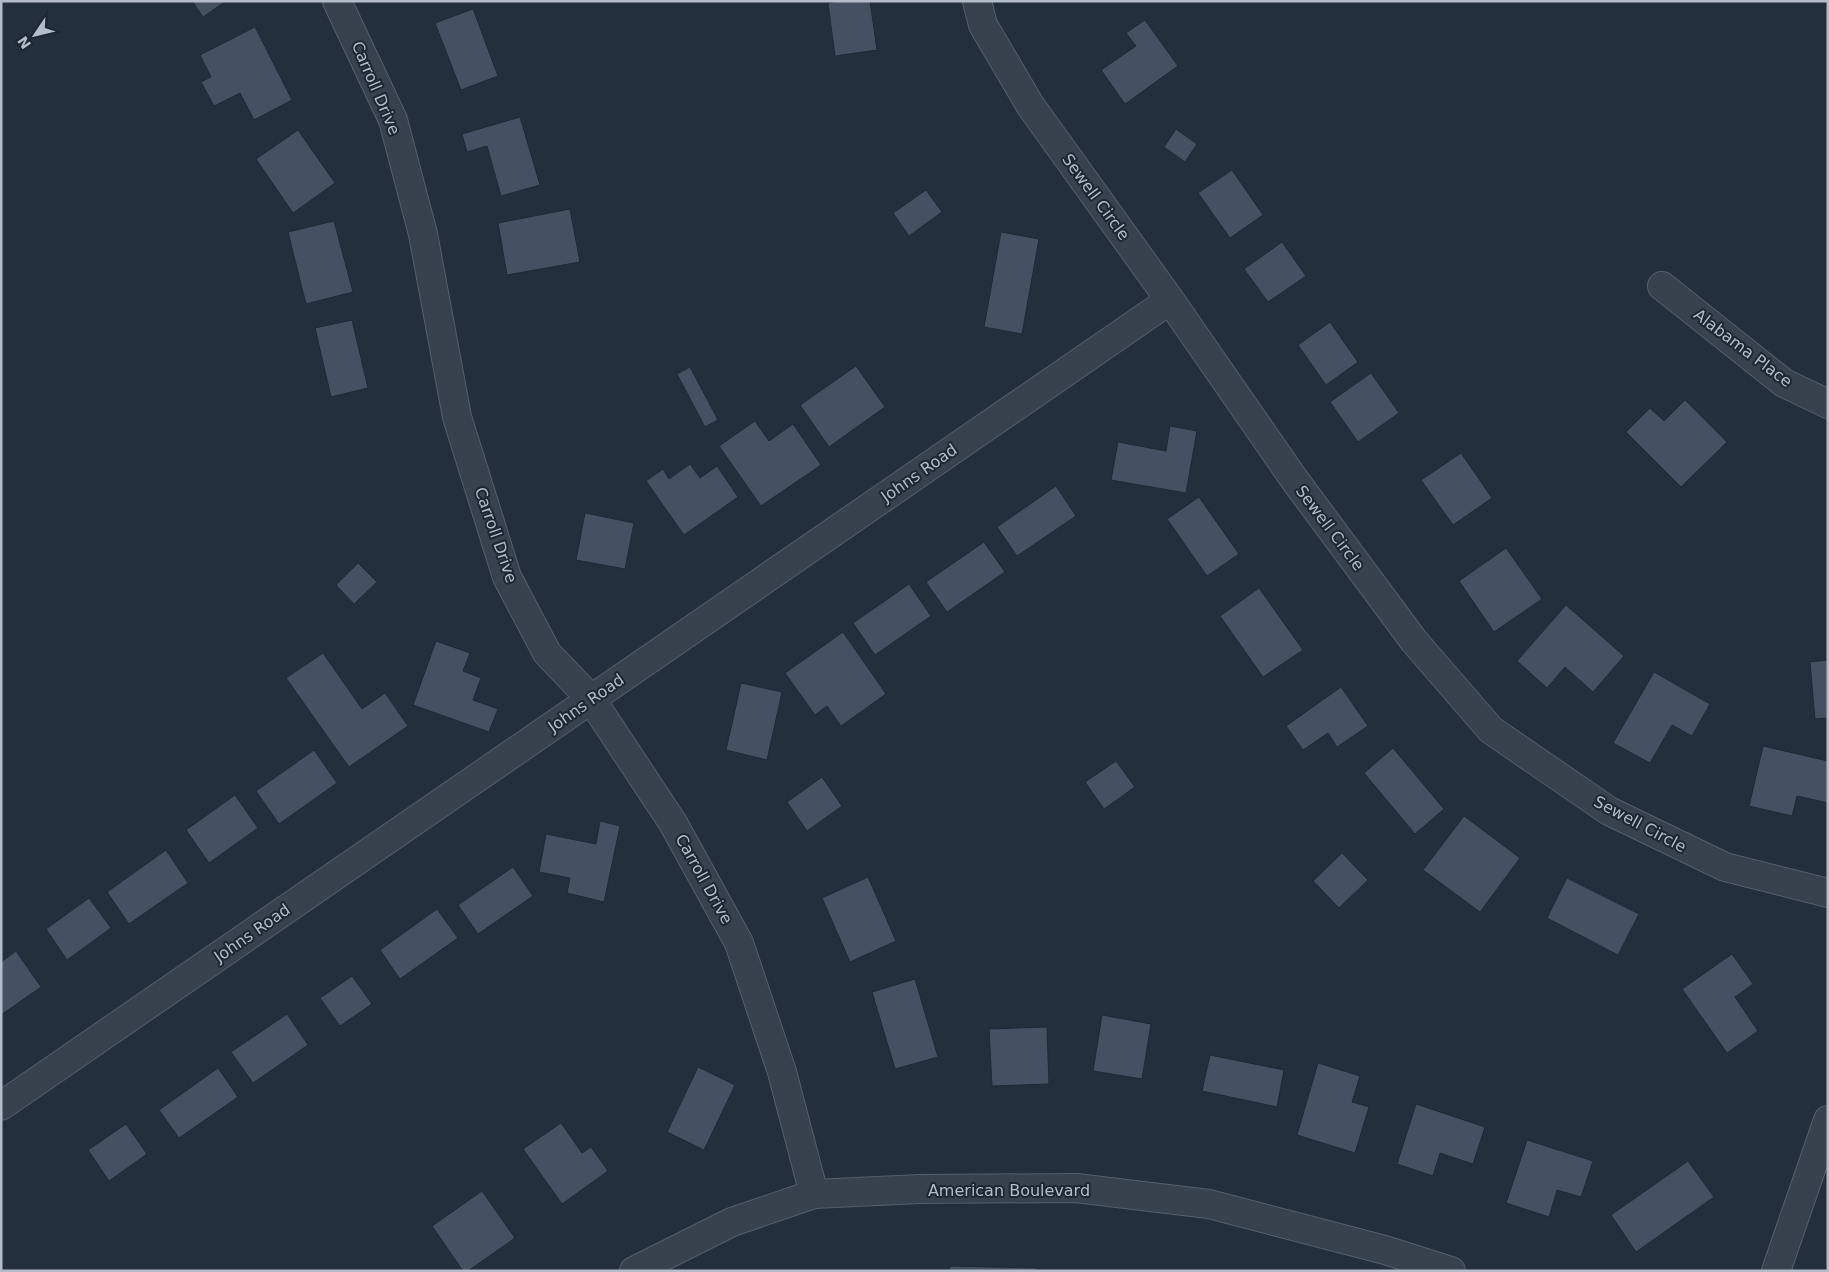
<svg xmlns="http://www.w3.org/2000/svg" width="1829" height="1272" viewBox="0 0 1829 1272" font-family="'DejaVu Sans',sans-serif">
  <rect width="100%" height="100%" fill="#242f3e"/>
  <!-- building -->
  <g fill="#455162" stroke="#1f2835">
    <polygon points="192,1 226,1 203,17"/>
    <polygon points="838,1 870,1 877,50 835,56 828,3"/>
    <polygon points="473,9 498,76 461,90 435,23"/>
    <polygon points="1145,20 1178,66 1125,104 1101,70 1136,46 1126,33"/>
    <polygon points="255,27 292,100 254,120 240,93 214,106 201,82 211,77 200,55"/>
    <polygon points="520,117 540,185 501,196 487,146 467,152 462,134"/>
    <polygon points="1176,129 1197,144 1185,162 1164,147"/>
    <polygon points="298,130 335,183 293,213 256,159"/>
    <polygon points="1232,170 1263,215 1230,238 1198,193"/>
    <polygon points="926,190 942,212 909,236 893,213"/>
    <polygon points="570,209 580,262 507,275 498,223"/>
    <polygon points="334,221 353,292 306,304 288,232"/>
    <polygon points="1001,232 1039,239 1022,334 984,327"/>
    <polygon points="1282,242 1306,276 1268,302 1244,269"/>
    <polygon points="352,320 368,388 331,397 315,328"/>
    <polygon points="1330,322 1358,362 1326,385 1298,345"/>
    <polygon points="856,366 885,407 829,447 800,405"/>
    <polygon points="690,367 718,420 705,427 677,374"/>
    <polygon points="1371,373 1399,413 1358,442 1330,402"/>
    <polygon points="1685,400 1727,442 1681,487 1626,432 1650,408 1664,421"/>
    <polygon points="755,421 769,441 793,424 821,465 761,506 719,446"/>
    <polygon points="1170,426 1197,431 1186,493 1111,480 1118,442 1166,451"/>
    <polygon points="1461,453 1492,498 1453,525 1421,480"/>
    <polygon points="690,464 700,478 717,466 738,497 684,535 646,481 663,469 669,479"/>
    <polygon points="1056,486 1076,516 1017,556 997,527"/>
    <polygon points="1199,497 1239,554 1207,576 1167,519"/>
    <polygon points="585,513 634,523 625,569 576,560"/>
    <polygon points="984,542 1005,572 947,612 926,582"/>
    <polygon points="1506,548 1542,599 1494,632 1459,581"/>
    <polygon points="358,563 377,582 354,604 336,585"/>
    <polygon points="909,584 931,616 875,655 853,623"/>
    <polygon points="1259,588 1303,650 1263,677 1220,616"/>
    <polygon points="1566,605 1624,656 1593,692 1565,667 1547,688 1517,661"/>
    <polygon points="843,632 886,694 841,726 827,706 815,715 785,673"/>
    <polygon points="436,641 470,653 463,671 481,678 473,700 498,709 489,732 413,705"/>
    <polygon points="323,653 362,709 385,693 408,726 349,767 286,678"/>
    <polygon points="1828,660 1828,718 1815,719 1810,662"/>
    <polygon points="1654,672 1710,704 1692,736 1672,725 1650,763 1613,743"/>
    <polygon points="741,683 782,692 767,760 726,750"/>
    <polygon points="1341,687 1368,726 1337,747 1328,733 1303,750 1286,726"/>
    <polygon points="1763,746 1828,761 1828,803 1797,796 1792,816 1749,806"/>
    <polygon points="1393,748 1444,809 1415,834 1364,773"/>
    <polygon points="314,750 337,783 279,824 256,791"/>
    <polygon points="1116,761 1135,787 1104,809 1085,782"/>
    <polygon points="822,777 842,806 807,831 787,802"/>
    <polygon points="235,795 258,828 209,863 186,830"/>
    <polygon points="1464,816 1520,858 1480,912 1423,870"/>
    <polygon points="600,821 620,826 604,902 567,893 570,878 539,872 546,834 596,844"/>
    <polygon points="166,850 188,883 129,924 107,892"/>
    <polygon points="1342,853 1368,880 1339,908 1313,881"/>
    <polygon points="513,867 533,896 478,934 458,905"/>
    <polygon points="868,877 896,941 850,962 822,898"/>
    <polygon points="1567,878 1639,914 1618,955 1547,918"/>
    <polygon points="89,898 111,928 67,960 46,929"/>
    <polygon points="437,909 458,938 400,979 380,950"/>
    <polygon points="16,951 41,987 1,1015 1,962"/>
    <polygon points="1732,954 1753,984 1735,997 1758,1031 1727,1053 1682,989"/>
    <polygon points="352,976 372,1004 340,1026 320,998"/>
    <polygon points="915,979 938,1057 895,1069 872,992"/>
    <polygon points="287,1014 308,1045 253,1083 231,1052"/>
    <polygon points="1102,1015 1151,1024 1142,1079 1093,1071"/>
    <polygon points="1047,1027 1049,1084 992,1086 989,1029"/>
    <polygon points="1210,1055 1284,1070 1277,1107 1202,1091"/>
    <polygon points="1318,1063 1360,1076 1352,1102 1369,1107 1355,1153 1297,1135"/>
    <polygon points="698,1067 735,1085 704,1150 667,1132"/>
    <polygon points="218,1068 238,1097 179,1138 159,1110"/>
    <polygon points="1416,1104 1485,1127 1473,1164 1440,1153 1433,1176 1397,1164"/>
    <polygon points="561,1123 582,1153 591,1147 608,1171 562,1204 523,1149"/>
    <polygon points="126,1124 147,1154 109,1181 88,1150"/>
    <polygon points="1527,1140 1593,1161 1581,1197 1557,1190 1549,1217 1506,1203"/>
    <polygon points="1688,1161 1714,1197 1636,1252 1611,1215"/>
    <polygon points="482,1191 515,1238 468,1271 463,1271 432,1226"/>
    <polygon points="950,1266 1037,1268 1037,1271 949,1271"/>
  </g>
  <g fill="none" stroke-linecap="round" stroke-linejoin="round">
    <!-- minor casing -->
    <g stroke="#565f6c" stroke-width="30">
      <g id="minor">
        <polyline points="337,1 393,120 423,234 457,417 507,577 547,653 591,699 673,823 739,943 782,1072 814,1194"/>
        <polyline points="977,1 983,25 1030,105 1170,300 1294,479 1414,641 1491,730 1609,811 1725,867 1828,893"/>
        <polyline points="1662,286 1784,383 1828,404"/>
        <polyline points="1,1106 1170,300"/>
        <polyline points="634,1271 732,1222 814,1194 920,1189 1076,1188 1209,1204 1385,1250 1451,1271"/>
        <polyline points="1776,1271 1828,1120"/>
      </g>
    </g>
    <!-- minor -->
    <use href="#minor" stroke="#38414e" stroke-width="28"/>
  </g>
  <g text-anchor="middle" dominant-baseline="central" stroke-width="4" stroke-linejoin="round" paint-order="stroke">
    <!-- street labels -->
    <g font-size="16" fill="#b4bcc9" stroke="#1d2633">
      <text transform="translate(376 88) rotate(67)">Carroll Drive</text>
      <text transform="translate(1096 197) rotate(54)">Sewell Circle</text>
      <text transform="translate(1743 348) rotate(37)">Alabama Place</text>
      <text transform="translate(919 473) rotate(-35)">Johns Road</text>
      <text transform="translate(1330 528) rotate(53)">Sewell Circle</text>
      <text transform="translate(496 535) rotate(71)">Carroll Drive</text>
      <text transform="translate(586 703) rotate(-35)">Johns Road</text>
      <text transform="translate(1640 824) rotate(28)">Sewell Circle</text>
      <text transform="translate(704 879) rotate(61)">Carroll Drive</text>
      <text transform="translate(252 933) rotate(-35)">Johns Road</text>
      <text x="1009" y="1190">American Boulevard</text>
    </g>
  </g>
  <!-- border -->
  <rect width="1829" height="1272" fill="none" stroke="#b4bcc9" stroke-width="5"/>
  <!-- north arrow -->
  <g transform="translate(35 35) rotate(235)" stroke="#1d2633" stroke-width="4" paint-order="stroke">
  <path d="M0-4L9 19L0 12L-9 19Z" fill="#b4bcc9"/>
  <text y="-8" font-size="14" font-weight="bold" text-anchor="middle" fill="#b4bcc9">N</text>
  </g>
</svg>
